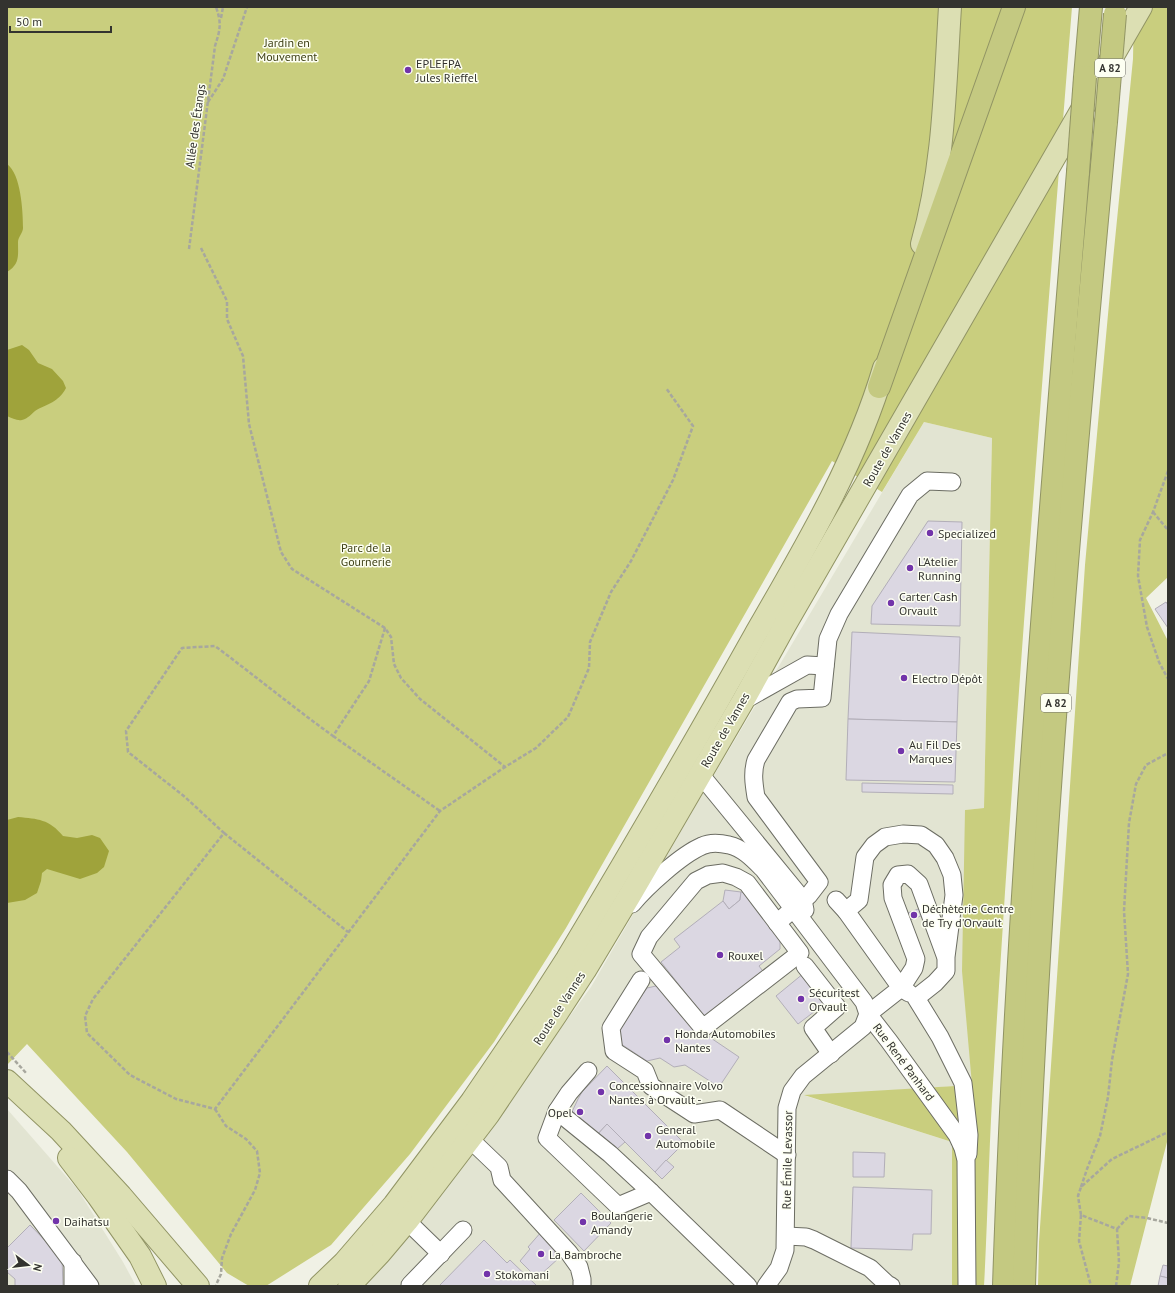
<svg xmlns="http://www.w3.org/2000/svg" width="1175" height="1293" viewBox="0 0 1175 1293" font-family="'PT Sans',sans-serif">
  <rect width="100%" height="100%" fill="#f0f1e5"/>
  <!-- built -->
  <g fill="#e2e4d2">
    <polygon points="924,422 992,438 984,808 965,810 972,1085 806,1096 952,1142 952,1286 362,1286 490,1126 591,987 698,802"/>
    <polygon points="7,1109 78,1190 123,1262 136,1286 7,1286"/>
  </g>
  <!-- green -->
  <g fill="#c9ce7e">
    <path d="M7 7H1072C1044 360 1015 713 994 1067 989 1140 988 1213 984 1286H952V1142L804 1095 972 1085 962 971 965 810 984 808 992 438 924 422 882 492 832 461 566 928 494 1042 410 1154 331 1245 266 1286H249L227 1273 127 1152 27 1044 7 1065Z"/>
    <polygon points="1134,7 1168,7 1168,577 1146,598 1168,641 1168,1142 1167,1142 1130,1286 1038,1286 1039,1242 1085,565 1113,260 1133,59"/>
  </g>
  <!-- water -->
  <g fill="#9fa33b">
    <path d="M7 164C21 174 23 211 23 228 23 233 18 237 18 242 18 256 20 264 7 272Z"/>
    <path d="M22 345 29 350 38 363 52 369 63 381 66 388C58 403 48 403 35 411 31 414 29 418 22 420 17 421 12 418 7 416V350Z"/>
    <path d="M18 817C38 819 49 819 63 836L77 838 92 835 100 838 109 851 104 867 97 873 80 879 47 869 42 873 41 881 37 893 25 900 7 903V820Z"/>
  </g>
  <!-- building -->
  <g fill="#dbd7e2" stroke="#b2aeb8">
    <polygon points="928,521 962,522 960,626 871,624 872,606"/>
    <polygon points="1166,602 1168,605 1168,628 1155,609"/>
    <polygon points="852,632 960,637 957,722 848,719"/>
    <polygon points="848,719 957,722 955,782 846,780"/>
    <polygon points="862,783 953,785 953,794 862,792"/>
    <polygon points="725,890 741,892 740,900 729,909 723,901"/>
    <polygon points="741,892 749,893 780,934 780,949 759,966 765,974 707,1020 661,962 680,947 674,939 723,901 729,909 740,900"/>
    <polygon points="921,908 923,915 908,921 905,914"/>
    <polygon points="804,973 827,1002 798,1024 776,996"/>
    <polygon points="656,986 702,1032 739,1057 719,1087 685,1065 674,1067 660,1058 647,1061 621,1044 618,1030 647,988"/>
    <polygon points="607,1066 684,1143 655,1172 607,1124 597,1135 571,1114 578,1099 582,1092"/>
    <polygon points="607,1124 625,1142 617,1149 597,1135"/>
    <polygon points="853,1152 885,1153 884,1177 853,1177"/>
    <polygon points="666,1160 674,1167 662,1179 655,1172"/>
    <polygon points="853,1187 932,1190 931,1234 913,1234 912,1250 851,1248"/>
    <polygon points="581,1193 611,1223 584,1251 554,1220"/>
    <polygon points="30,1225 62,1258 63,1286 15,1286 15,1279 7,1272 7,1248"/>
    <polygon points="542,1231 557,1250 554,1252 560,1257 537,1278 520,1261 530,1249 528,1247"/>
    <polygon points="484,1240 507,1263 510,1260 537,1286 439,1286"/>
    <polygon points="1168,1264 1168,1278 1160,1276 1163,1265 1168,1266"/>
    <polygon points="1160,1276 1168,1278 1168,1286 1158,1286"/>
  </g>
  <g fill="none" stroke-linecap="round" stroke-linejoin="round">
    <!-- minor casing -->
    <g stroke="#6c6d63" stroke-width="19">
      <g id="minor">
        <polyline points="743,701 807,665 825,666"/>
        <polyline points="700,774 803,900 805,910"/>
        <polygon points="723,873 736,877 747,883 800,953 703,1028 641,954 649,937 696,881 708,875"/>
        <path d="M632 904C646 887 681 855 702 846 710 842 721 843 729 845 743 848 754 860 764 870L864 1002 868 1014 889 1041 957 1135 963 1148 966 1160 967 1286"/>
        <polyline points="846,911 859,900 865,857 874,845 885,837 903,834 921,835 936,845 945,858 952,875 954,895 946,957 946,971 935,983 916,998 940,1037 963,1083 969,1135 968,1154"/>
        <path d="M777 923 809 895 819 882 756 797C754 784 752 773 756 760L790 702 797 699 822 698 828 639 839 614 910 495 927 481 952 482"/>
        <polyline points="805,966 837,1007 813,1028 831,1054"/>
        <polyline points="641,980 611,1028 614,1051 645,1071 651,1086 694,1114 720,1110 787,1155"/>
        <polyline points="909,993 901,988 914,968 916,959 893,898 892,885 898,875 908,874 919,884 945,955"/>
        <polyline points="588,1071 569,1093 557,1111 547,1138 618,1206 651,1192 748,1286"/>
        <polyline points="557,1111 610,1154 651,1192"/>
        <polyline points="468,1140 476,1145 499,1167 502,1180 569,1253 579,1267 582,1279 582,1286"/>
        <polyline points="7,1179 19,1191 90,1286"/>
        <polyline points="407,1221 441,1254"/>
        <polyline points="786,1236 806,1237 814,1240 870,1268 887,1284 891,1286"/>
        <polyline points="73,1262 73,1286"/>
        <polyline points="411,1286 410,1285 463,1230"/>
        <polyline points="766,1286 779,1268 785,1250 787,1108 792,1091 803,1076 863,1027 868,1014 901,988 846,911 836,900"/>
      </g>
    </g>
    <!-- major casing -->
    <g stroke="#919464" stroke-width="24">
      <g id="major">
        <path d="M922 244C944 167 945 86 950 7"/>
        <polyline points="7,1081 61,1131 121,1196 198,1286"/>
        <polyline points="69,1158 98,1196 140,1256 155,1286"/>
        <path d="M320 1286 344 1263 394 1205 472 1101 540 1001 567 959C631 852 694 744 755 635 804 550 856 463 884 368"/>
        <polyline points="349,1286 380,1253 407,1221 488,1115 557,1013 585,970 630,895 743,701 785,625 1141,7"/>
      </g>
    </g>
    <!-- highway casing -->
    <g stroke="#919464" stroke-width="24">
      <g id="highway">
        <polyline points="1085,77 1091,7"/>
        <polyline points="879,387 1014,7"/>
        <path d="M1004 1286C1016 914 1048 543 1078 172"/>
        <path d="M1024 1286C1036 897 1070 509 1106 122"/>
      </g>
    </g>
    <!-- path -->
    <g stroke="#a7a79e" stroke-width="2.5" stroke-dasharray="4 2" stroke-linecap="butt">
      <polyline points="221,18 223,7"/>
      <polyline points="208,102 223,79 247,7"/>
      <polyline points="201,248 227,301 227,319 243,356 249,424 281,552 292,569 385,628 391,637 394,664 401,678 420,699 505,767 536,748 568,717 589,668 590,642 611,592 631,561 673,480 693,426 666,388"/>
      <path d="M189 249 215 46C220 30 222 24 216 7"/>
      <polyline points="1168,471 1153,512 1140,540 1138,576 1147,627 1159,662 1168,679"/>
      <polyline points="1153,512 1168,530"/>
      <path d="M385 628 369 681 333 736C293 707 255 676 215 646L182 648 126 731 128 752 185 797 224 833 93 999 85 1016 87 1033 130 1075 176 1099 215 1109 440 811 505 767"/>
      <polyline points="333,736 440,811"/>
      <polyline points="224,833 348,932"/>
      <polyline points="7,1052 27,1074"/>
      <polyline points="215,1109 226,1126 246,1139 257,1151 260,1173 255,1190 231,1234 222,1258 221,1274 216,1285"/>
      <polyline points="1081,1187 1087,1169 1100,1136 1108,1097 1112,1060 1128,974 1124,911 1129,823 1136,784 1146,765 1168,753"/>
      <polyline points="1081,1215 1079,1241 1091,1286"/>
      <polyline points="1117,1229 1129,1216 1147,1218 1168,1223"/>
      <polyline points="1116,1286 1119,1262 1117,1229 1081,1215 1078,1196 1081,1187 1112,1159 1168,1132"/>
    </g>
    <!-- minor -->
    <use href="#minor" stroke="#fff" stroke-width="17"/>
    <!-- major -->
    <use href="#major" stroke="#dcdfb3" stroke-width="22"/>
    <!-- highway -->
    <use href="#highway" stroke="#c4c981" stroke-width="22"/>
    <!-- highway-bridge casing -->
    <g stroke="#919464" stroke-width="24" stroke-linecap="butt">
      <g id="highway-bridge">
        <polyline points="1106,122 1115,14"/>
        <polyline points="1078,172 1085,77"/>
      </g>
    </g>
    <!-- highway-bridge -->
    <use href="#highway-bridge" stroke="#c4c981" stroke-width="22"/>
  </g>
  <!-- markers -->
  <g fill="#7234aa" stroke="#fdfff2" stroke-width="1.5">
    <circle cx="408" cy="70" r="4"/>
    <circle cx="930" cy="533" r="4"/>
    <circle cx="910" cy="568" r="4"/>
    <circle cx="891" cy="603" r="4"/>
    <circle cx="904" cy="678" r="4"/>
    <circle cx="901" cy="751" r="4"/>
    <circle cx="914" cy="915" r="4"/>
    <circle cx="720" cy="955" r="4"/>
    <circle cx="801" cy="999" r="4"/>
    <circle cx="667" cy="1040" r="4"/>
    <circle cx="601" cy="1092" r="4"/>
    <circle cx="580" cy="1112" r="4"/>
    <circle cx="648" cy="1136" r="4"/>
    <circle cx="56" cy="1221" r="4"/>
    <circle cx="583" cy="1222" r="4"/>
    <circle cx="541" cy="1254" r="4"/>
    <circle cx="487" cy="1274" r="4"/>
  </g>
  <g text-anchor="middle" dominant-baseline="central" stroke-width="3" stroke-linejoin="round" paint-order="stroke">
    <!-- shield labels -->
    <g fill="#fdfff2" stroke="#70706a" stroke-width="1">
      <rect x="1095" y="59" width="30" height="18" rx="3"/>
      <rect x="1041" y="694" width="30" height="18" rx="3"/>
    </g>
    <g font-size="11" font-weight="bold" fill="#33332f">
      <text x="1110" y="68">A 82</text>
      <text x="1056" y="703">A 82</text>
    </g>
    <!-- park labels -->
    <g font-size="12" fill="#3e4015" stroke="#fdfff2">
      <text x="287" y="42">Jardin en<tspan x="287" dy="14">Mouvement</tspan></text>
      <text x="366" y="547">Parc de la<tspan x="366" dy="14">Gournerie</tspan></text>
    </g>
    <!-- poi labels -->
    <g font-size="12" fill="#33332f" stroke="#fdfff2" text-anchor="start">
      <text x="416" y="63">EPLEFPA<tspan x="416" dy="14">Jules Rieffel</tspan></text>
      <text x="938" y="533">Specialized</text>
      <text x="918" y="561">L'Atelier<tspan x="918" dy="14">Running</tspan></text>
      <text x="899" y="596">Carter Cash<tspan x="899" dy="14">Orvault</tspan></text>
      <text x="912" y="678">Electro Dépôt</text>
      <text x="909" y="744">Au Fil Des<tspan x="909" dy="14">Marques</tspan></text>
      <text x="922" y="908">Déchèterie Centre<tspan x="922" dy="14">de Try d'Orvault</tspan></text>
      <text x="728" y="955">Rouxel</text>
      <text x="809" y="992">Sécuritest<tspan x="809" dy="14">Orvault</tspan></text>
      <text x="675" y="1033">Honda Automobiles<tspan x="675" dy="14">Nantes</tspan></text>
      <text x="609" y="1085">Concessionnaire Volvo<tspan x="609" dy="14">Nantes à Orvault -</tspan></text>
      <text x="572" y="1112" text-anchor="end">Opel</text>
      <text x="656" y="1129">General<tspan x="656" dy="14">Automobile</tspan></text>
      <text x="591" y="1215">Boulangerie<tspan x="591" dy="14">Amandy</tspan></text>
      <text x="64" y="1221">Daihatsu</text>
      <text x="549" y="1254">La Bambroche</text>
      <text x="495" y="1274">Stokomani</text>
    </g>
    <!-- street labels -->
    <g font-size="12" fill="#33332f" stroke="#fdfff2">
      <text transform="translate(195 126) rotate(-82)">Allée des Étangs</text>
      <text transform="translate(887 449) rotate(-60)">Route de Vannes</text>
      <text transform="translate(725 730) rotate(-60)">Route de Vannes</text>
      <text transform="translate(559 1008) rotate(-57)">Route de Vannes</text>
      <text transform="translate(904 1062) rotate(53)">Rue René Panhard</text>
      <text transform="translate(787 1160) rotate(-89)">Rue Émile Levassor</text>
    </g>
  </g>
  <!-- border -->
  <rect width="1175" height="1293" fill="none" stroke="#33332f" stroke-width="16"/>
  <!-- north arrow -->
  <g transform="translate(28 1265) rotate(105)" stroke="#fdfff2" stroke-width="3" paint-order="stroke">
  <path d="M0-3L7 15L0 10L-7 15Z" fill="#33332f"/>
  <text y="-6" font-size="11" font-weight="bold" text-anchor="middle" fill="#33332f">N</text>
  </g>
  <!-- scale -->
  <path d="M10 26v6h101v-6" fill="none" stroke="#33332f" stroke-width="2"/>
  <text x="16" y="26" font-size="12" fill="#33332f" stroke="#fdfff2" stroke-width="3" paint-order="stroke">50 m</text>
</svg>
